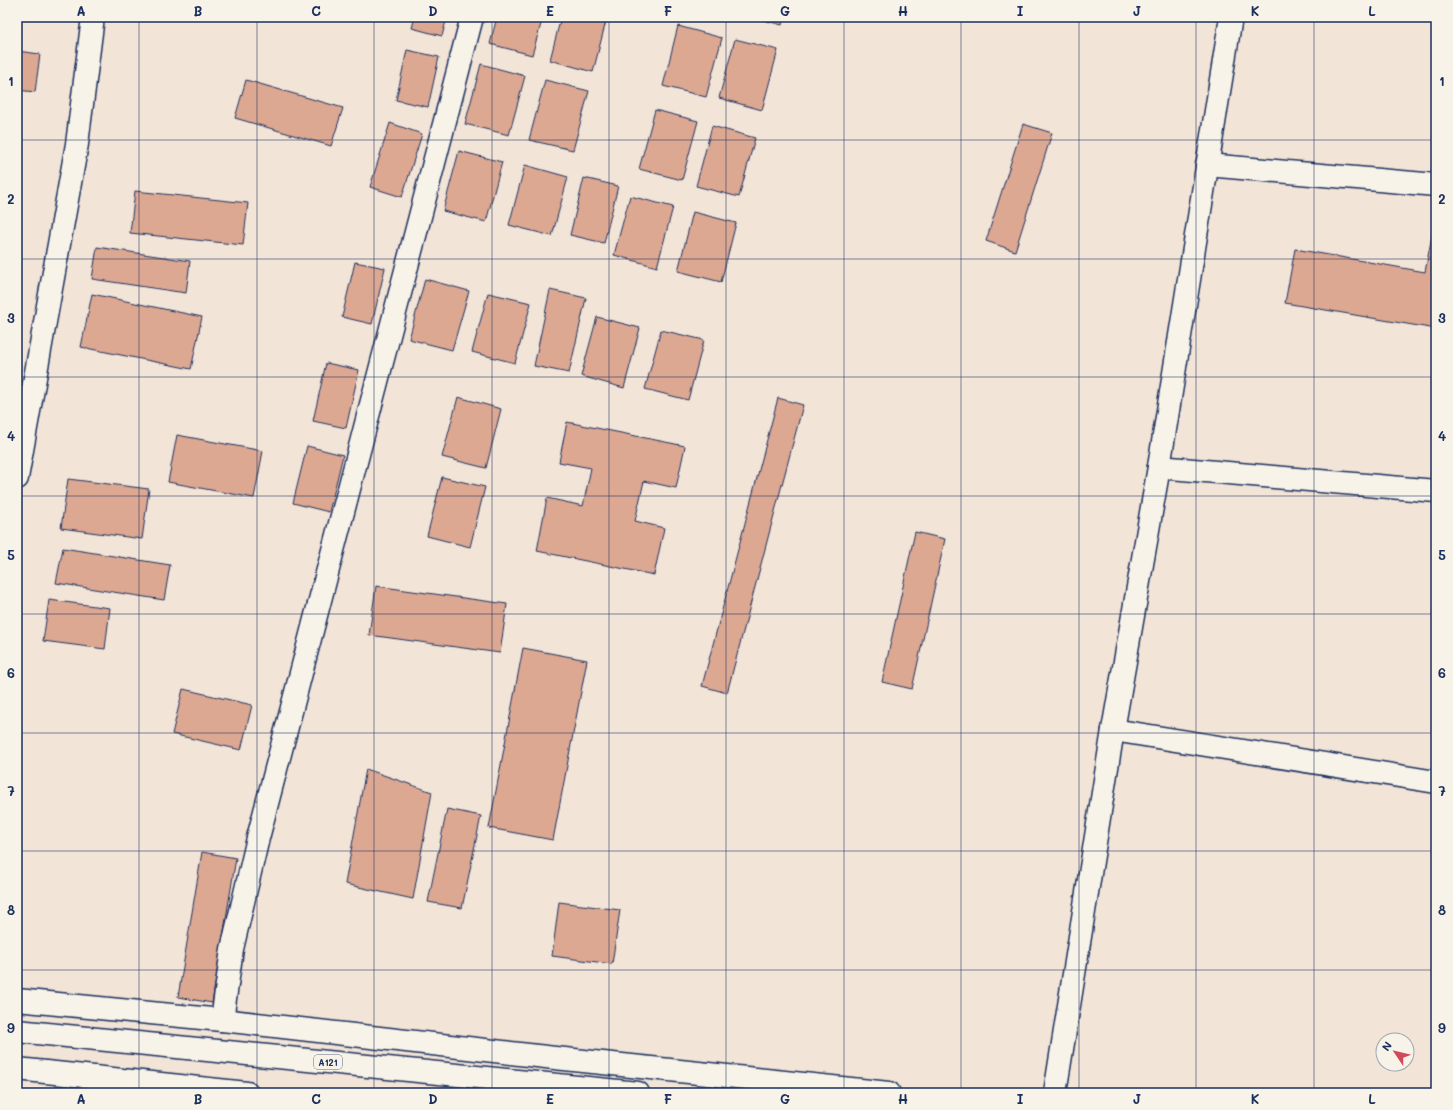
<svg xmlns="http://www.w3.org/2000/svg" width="1453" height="1110" viewBox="0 0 1453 1110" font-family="Mali,sans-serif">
  <rect width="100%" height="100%" fill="#f2e4d7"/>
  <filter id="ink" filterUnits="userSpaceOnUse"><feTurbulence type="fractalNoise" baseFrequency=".025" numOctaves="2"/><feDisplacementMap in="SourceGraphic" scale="8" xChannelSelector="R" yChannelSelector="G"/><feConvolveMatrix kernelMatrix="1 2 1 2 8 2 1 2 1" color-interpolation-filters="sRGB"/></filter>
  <g filter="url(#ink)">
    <!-- building -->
    <g fill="#dda892" stroke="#1b2f5e">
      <polygon points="415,17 447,17 442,36 412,28"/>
      <polygon points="497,17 543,17 532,55 490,44"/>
      <polygon points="561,17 607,17 593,72 550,60"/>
      <polygon points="752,17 784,17 782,25"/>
      <polygon points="1422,17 1436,17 1436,23 1422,21"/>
      <polygon points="678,26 722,38 706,97 663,86"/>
      <polygon points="735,39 778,50 762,110 719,98"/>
      <polygon points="407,50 439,57 428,107 396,100"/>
      <polygon points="17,51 40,54 35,92 17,90"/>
      <polygon points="481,64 525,76 509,135 465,124"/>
      <polygon points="246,80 343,108 331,146 235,118"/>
      <polygon points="545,80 589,91 573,150 529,140"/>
      <polygon points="655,110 698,121 682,180 639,169"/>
      <polygon points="390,123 422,134 402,197 370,187"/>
      <polygon points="1023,124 1052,133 1015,251 986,241"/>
      <polygon points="712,126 755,138 739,197 696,186"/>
      <polygon points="459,151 502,162 486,222 443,211"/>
      <polygon points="525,165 568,177 552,236 509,225"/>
      <polygon points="584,178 618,186 604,243 570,235"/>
      <polygon points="135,191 248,203 243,245 130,233"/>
      <polygon points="630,196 673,207 657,267 614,255"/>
      <polygon points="693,212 736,223 721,282 678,271"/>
      <polygon points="1434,225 1436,225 1436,329 1285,303 1295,249 1425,272"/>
      <polygon points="97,247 190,261 186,293 92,279"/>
      <polygon points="355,262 385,268 372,324 342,317"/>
      <polygon points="425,279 469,291 452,350 409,339"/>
      <polygon points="550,290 586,298 569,373 534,366"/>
      <polygon points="488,293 531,303 515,363 472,352"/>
      <polygon points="92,294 202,317 191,369 81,347"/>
      <polygon points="597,317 640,328 624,388 581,376"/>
      <polygon points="661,330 704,340 688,400 645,389"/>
      <polygon points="326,363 359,370 346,428 313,421"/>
      <polygon points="458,397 501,409 486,468 442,457"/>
      <polygon points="778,398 803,405 727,693 702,686"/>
      <polygon points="567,422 685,446 676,488 644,481 635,521 664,528 654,575 537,551 547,498 583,506 591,468 559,462"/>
      <polygon points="177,435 263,451 254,498 168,482"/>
      <polygon points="307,446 343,455 329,512 293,503"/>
      <polygon points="442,477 485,487 470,547 427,536"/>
      <polygon points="68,479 149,489 142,539 61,528"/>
      <polygon points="915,532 945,539 912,689 882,682"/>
      <polygon points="63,548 170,565 164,600 56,583"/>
      <polygon points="376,586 507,604 500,653 369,635"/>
      <polygon points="49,600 110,608 105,649 43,641"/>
      <polygon points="523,648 587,660 553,840 489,828"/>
      <polygon points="183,689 252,705 241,750 172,734"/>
      <polygon points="366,769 432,792 413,899 345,884"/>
      <polygon points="447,809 481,816 462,908 428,902"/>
      <polygon points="202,852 236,858 212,1003 178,997"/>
      <polygon points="559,902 620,910 612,964 552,956"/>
    </g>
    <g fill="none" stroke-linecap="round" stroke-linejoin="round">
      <!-- minor casing -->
      <g stroke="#1b2f5e" stroke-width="25">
        <g id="minor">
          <polyline points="1207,165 1436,185"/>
          <polyline points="1159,467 1436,491"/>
          <polyline points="17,478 77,144 93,17"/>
          <polyline points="1113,730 1436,782"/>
          <polyline points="17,1000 222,1020 555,1058 889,1093"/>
          <polyline points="222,1020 232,949 258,838 472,17"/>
          <polyline points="1055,1093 1113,730 1159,467 1231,17"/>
        </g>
      </g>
      <!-- highway casing -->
      <g stroke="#1b2f5e" stroke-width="25">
        <g id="highway">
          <polyline points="17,1031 638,1093"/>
          <polyline points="17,1069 247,1093"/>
        </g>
      </g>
      <!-- minor -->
      <use href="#minor" stroke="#f7f3e8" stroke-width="22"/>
      <!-- highway -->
      <use href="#highway" stroke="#f7f3e8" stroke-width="22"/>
    </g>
  </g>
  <!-- grid -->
  <path fill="none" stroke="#1b2f5e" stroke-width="1" stroke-opacity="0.55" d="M139 17V1093M257 17V1093M374 17V1093M492 17V1093M609 17V1093M726 17V1093M844 17V1093M961 17V1093M1079 17V1093M1196 17V1093M1314 17V1093M17 140H1436M17 259H1436M17 377H1436M17 496H1436M17 614H1436M17 733H1436M17 851H1436M17 970H1436"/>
  <g text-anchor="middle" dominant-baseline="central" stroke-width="3" stroke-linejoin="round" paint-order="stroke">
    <!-- shield labels -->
    <rect fill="#f7f3e8" stroke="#5d6a87" stroke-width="1" x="314" y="1055" width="28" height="14" rx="3"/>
    <g font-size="9" font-weight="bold" fill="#1b2f5e">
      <text x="328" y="1062">A121</text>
    </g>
  </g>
  <!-- margin -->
  <rect width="1453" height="1110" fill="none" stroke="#f7f3e8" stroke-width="44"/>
  <!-- north arrow -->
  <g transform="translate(1395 1052) rotate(305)"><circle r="19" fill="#f7f3e8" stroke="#9fa5b1"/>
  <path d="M0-3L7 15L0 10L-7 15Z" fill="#d1495b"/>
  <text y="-6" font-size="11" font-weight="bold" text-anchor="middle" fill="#1b2f5e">N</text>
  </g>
  <rect x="22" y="22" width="1409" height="1066" fill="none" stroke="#1b2f5e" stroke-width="1.5"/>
  <g font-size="13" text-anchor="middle" font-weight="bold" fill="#1b2f5e">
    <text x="81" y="16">A</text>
    <text x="198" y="16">B</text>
    <text x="316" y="16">C</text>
    <text x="433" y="16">D</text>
    <text x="550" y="16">E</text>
    <text x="668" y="16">F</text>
    <text x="785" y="16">G</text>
    <text x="903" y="16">H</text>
    <text x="1020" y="16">I</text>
    <text x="1137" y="16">J</text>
    <text x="1255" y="16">K</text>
    <text x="1372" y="16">L</text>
    <text x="11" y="86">1</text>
    <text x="1442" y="86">1</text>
    <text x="11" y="204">2</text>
    <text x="1442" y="204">2</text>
    <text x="11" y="323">3</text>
    <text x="1442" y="323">3</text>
    <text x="11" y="441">4</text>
    <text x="1442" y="441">4</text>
    <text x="11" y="560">5</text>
    <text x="1442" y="560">5</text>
    <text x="11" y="678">6</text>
    <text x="1442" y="678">6</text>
    <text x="11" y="796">7</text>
    <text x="1442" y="796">7</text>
    <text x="11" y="915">8</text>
    <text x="1442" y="915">8</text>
    <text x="11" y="1033">9</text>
    <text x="1442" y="1033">9</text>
    <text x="81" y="1104">A</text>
    <text x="198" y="1104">B</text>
    <text x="316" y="1104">C</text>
    <text x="433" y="1104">D</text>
    <text x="550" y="1104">E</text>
    <text x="668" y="1104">F</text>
    <text x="785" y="1104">G</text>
    <text x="903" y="1104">H</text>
    <text x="1020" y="1104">I</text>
    <text x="1137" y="1104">J</text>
    <text x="1255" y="1104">K</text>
    <text x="1372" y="1104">L</text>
  </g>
</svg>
